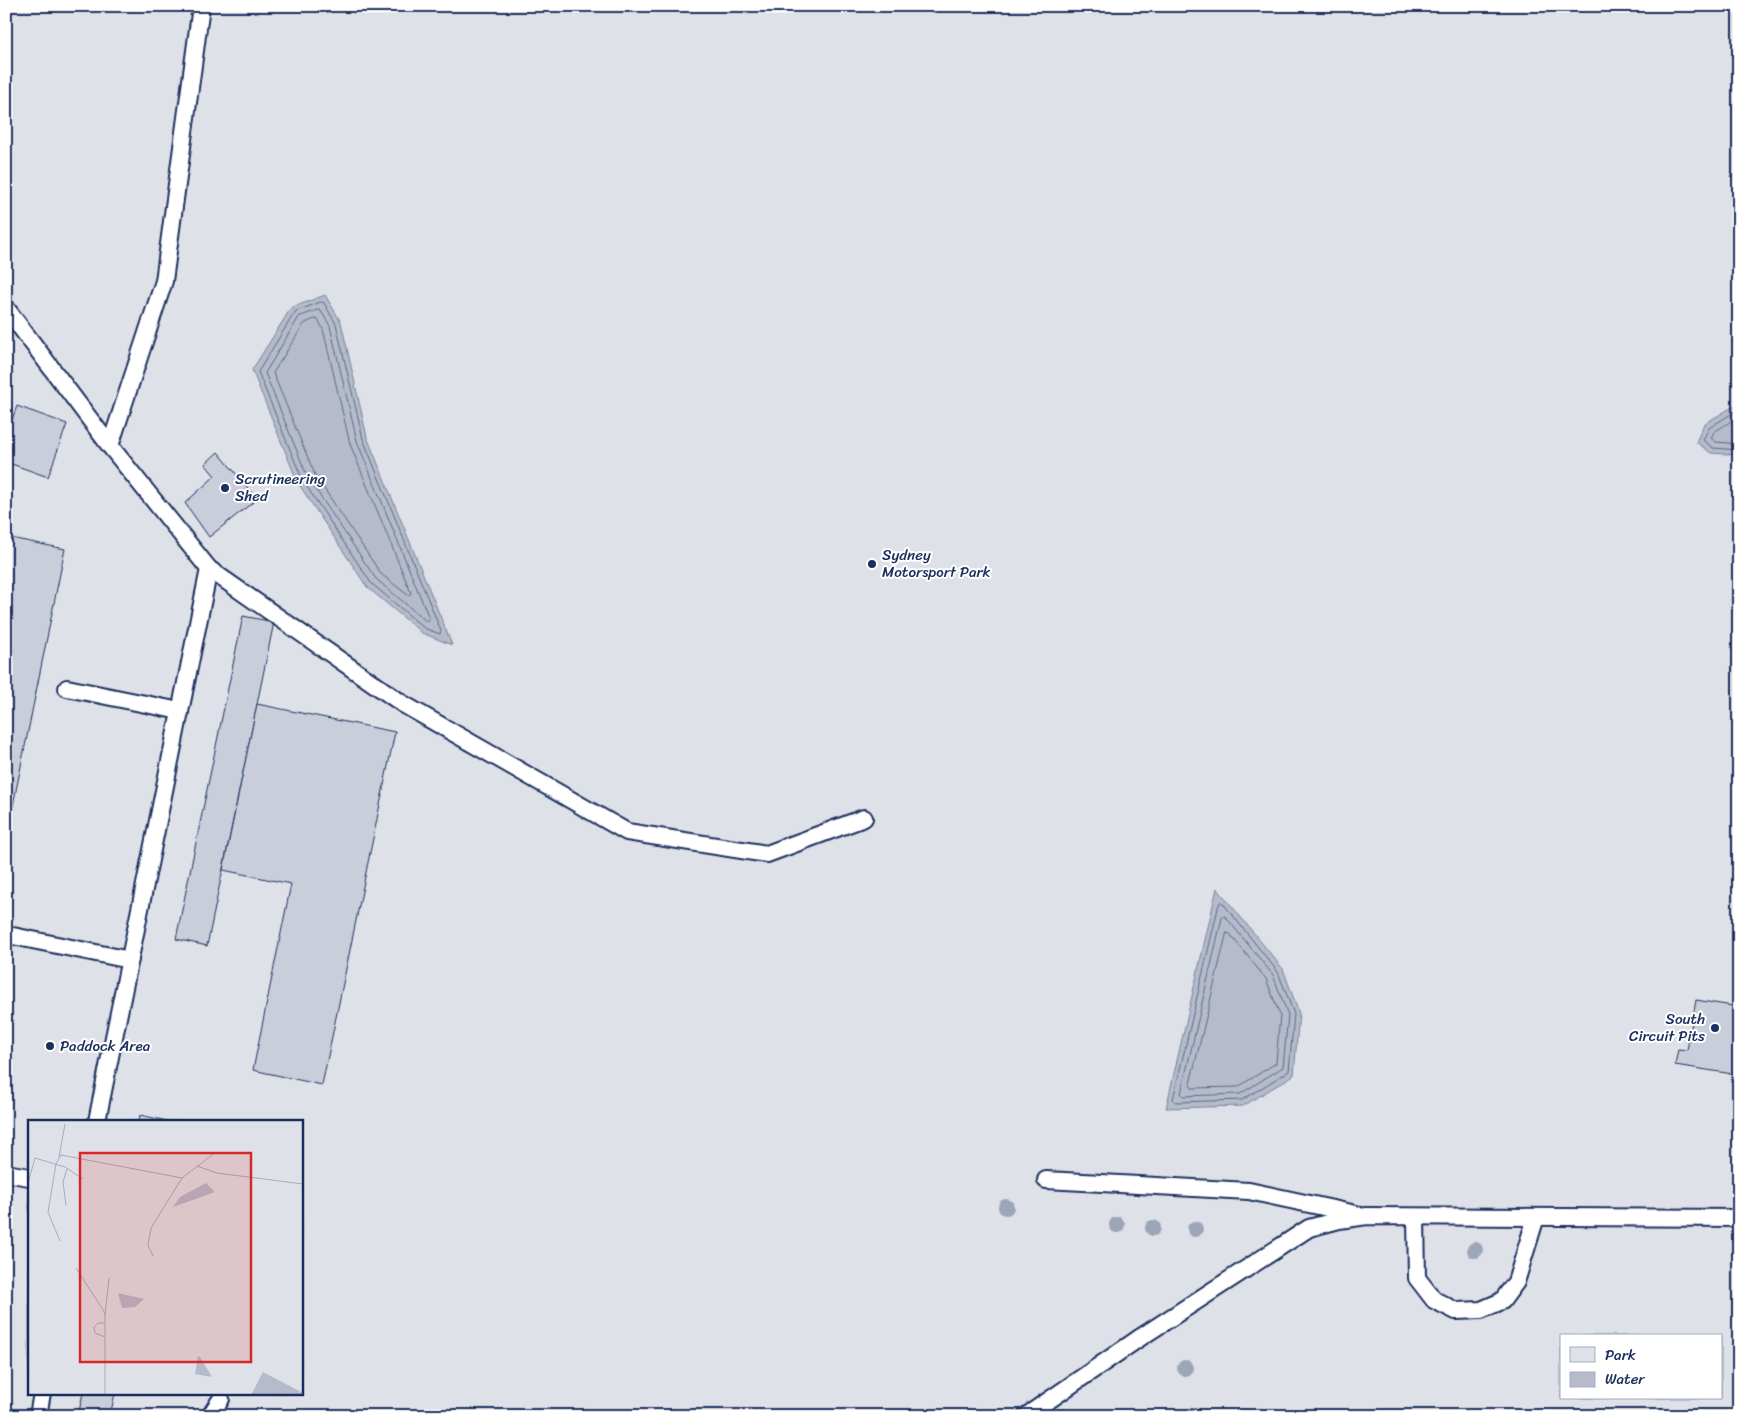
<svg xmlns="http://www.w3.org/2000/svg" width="1745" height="1422" viewBox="0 0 1745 1422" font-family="Sriracha,sans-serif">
  <rect width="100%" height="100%" fill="#fff"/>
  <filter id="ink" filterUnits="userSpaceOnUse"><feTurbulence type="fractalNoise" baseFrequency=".02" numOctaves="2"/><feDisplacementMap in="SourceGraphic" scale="10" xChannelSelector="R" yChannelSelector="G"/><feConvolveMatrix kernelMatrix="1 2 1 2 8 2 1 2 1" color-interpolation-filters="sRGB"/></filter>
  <g filter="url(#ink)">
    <!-- green -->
    <path fill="#dee1e7" stroke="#7c88a2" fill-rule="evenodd" d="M6 6H1739V1416H6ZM29 1121H301V1393H29ZM1561 1336H1721V1398H1561Z"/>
    <!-- water -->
    <g fill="#b5bbca" stroke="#77839f">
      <polygon points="325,295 341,322 367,437 452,645 422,633 367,587 298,483 252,370 291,308"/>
      <polygon points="1739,403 1739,455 1711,453 1696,442 1704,424"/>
      <polygon points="1217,888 1283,969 1299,1013 1294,1075 1243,1106 1166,1108"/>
    </g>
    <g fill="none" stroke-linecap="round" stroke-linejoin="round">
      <!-- shore -->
      <g stroke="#596789" stroke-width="1">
        <polygon points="321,302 324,303 336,324 363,439 441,631 440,634 424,628 371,583 303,481 258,372 295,312"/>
        <polygon points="318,310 321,311 330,326 357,441 429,618 428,622 426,621 376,579 308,478 265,373 299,317"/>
        <polygon points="315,319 318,320 323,329 350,444 411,593 409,596 381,574 315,475 273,373 304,324"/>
        <polyline points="1739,409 1709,428 1703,440 1713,448 1739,450"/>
        <polyline points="1739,416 1714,432 1711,438 1716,442 1739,444"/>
        <polygon points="1222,902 1278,972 1294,1014 1289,1071 1242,1100 1175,1102 1173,1099 1219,904"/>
        <polygon points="1225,916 1273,975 1288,1015 1283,1067 1240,1094 1183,1096 1181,1093 1222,918"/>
        <polygon points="1227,933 1230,934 1266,979 1280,1015 1276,1063 1238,1087 1192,1088 1190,1085"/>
      </g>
    </g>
    <!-- building -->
    <g fill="#caceda" stroke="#1b2f5e">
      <polygon points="17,406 67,424 48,477 6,462 6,436"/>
      <polygon points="218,452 257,499 209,537 185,503 215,476 205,464"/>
      <polygon points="6,537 65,549 6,840"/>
      <polygon points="243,616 274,622 207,946 176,939"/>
      <polygon points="257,704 395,732 322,1085 253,1070 291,884 223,870"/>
      <polygon points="1696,1000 1739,1007 1739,1075 1675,1065 1678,1049 1687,1050"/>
      <polygon points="140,1115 167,1121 139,1121"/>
      <polygon points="83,1393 115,1393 110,1416 78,1416"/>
    </g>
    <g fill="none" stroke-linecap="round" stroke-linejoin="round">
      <!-- service casing -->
      <g stroke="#1b2f5e" stroke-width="20">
        <g id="service">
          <polyline points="6,308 110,446 209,569 97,1121"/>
          <polyline points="110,446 164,281 201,6"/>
          <polyline points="209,569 403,704 627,832 767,854 864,818"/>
          <polyline points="67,688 180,711"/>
          <polyline points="13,936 130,960"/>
          <polyline points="6,1173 29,1177"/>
          <polyline points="1046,1180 1249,1191 1356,1214"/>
          <polyline points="1416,1217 1417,1278 1434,1300 1456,1311 1481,1310 1502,1301 1516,1282 1536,1217"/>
          <polyline points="38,1416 42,1393"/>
          <polyline points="210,1416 221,1399"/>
          <polyline points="1026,1416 1138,1339 1309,1228 1339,1220 1367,1216 1739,1218"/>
        </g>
      </g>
      <!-- service -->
      <use href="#service" stroke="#fff" stroke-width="16"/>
    </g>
    <!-- trees -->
    <g fill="#9da5b9">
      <circle cx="1006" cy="1207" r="8"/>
      <circle cx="1117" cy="1225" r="8"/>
      <circle cx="1153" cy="1228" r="8"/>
      <circle cx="1195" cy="1229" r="8"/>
      <circle cx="1475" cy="1250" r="8"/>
      <circle cx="1185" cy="1368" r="8"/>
    </g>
  </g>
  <!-- markers -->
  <g fill="#1b2f5e" stroke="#fff" stroke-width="2">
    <circle cx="225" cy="488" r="5"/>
    <circle cx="872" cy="564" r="5"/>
    <circle cx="1715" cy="1028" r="5"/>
    <circle cx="50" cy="1046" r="5"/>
  </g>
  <g text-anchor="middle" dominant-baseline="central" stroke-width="4" stroke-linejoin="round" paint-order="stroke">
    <!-- poi labels -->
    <g font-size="15" fill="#1b2f5e" stroke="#fff" text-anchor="start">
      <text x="235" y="479">Scrutineering<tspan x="235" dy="17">Shed</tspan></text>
      <text x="882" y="555">Sydney<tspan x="882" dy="17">Motorsport Park</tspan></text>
      <text x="1705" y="1019" text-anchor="end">South<tspan x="1705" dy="17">Circuit Pits</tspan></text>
      <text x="60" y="1046">Paddock Area</text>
    </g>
  </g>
  <!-- overview -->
  <g transform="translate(28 1120)">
    <rect width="275" height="275" fill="#fff"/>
    <path d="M275 0V275H0V1Z" fill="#dee1e7"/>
    <path d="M178 63 187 72 145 87 152 77ZM90 173 116 179 107 187 94 188ZM170 236 172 237 184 257 167 254ZM235 252 275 273V275H223Z" fill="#b5bbca"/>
    <path fill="none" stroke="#a4acbf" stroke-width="1" d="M31 37 37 4M169 46 189 53 275 64M0 63 7 38 37 47 55 59M38 85 35 62 39 49M32 121 20 92 28 44 33 35 154 58 188 32M125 136 120 125 123 108 154 58M48 148 77 193V275M77 195 81 158M77 203H70L66 207 67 213 77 217"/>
    <path fill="#d62828" fill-opacity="0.15" stroke="#d62828" stroke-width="2.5" d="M52 33H223V242H52Z"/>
    <rect width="275" height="275" fill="none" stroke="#1b2f5e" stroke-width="2.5"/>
  </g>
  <!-- margin -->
  <rect width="1745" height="1422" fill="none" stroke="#fff" stroke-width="25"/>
  <rect x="12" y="12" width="1720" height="1397" fill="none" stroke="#1b2f5e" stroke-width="2" filter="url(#ink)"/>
  <!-- legend -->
  <rect x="1560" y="1334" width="162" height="65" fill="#ffffff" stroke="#a4acbf"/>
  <rect x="1570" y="1347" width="25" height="15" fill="#dee1e7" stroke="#a4acbf"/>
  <text x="1605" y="1360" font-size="15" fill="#1b2f5e">Park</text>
  <rect x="1570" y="1372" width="25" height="15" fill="#b5bbca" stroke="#a4acbf"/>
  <text x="1605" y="1384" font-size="15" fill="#1b2f5e">Water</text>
</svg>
